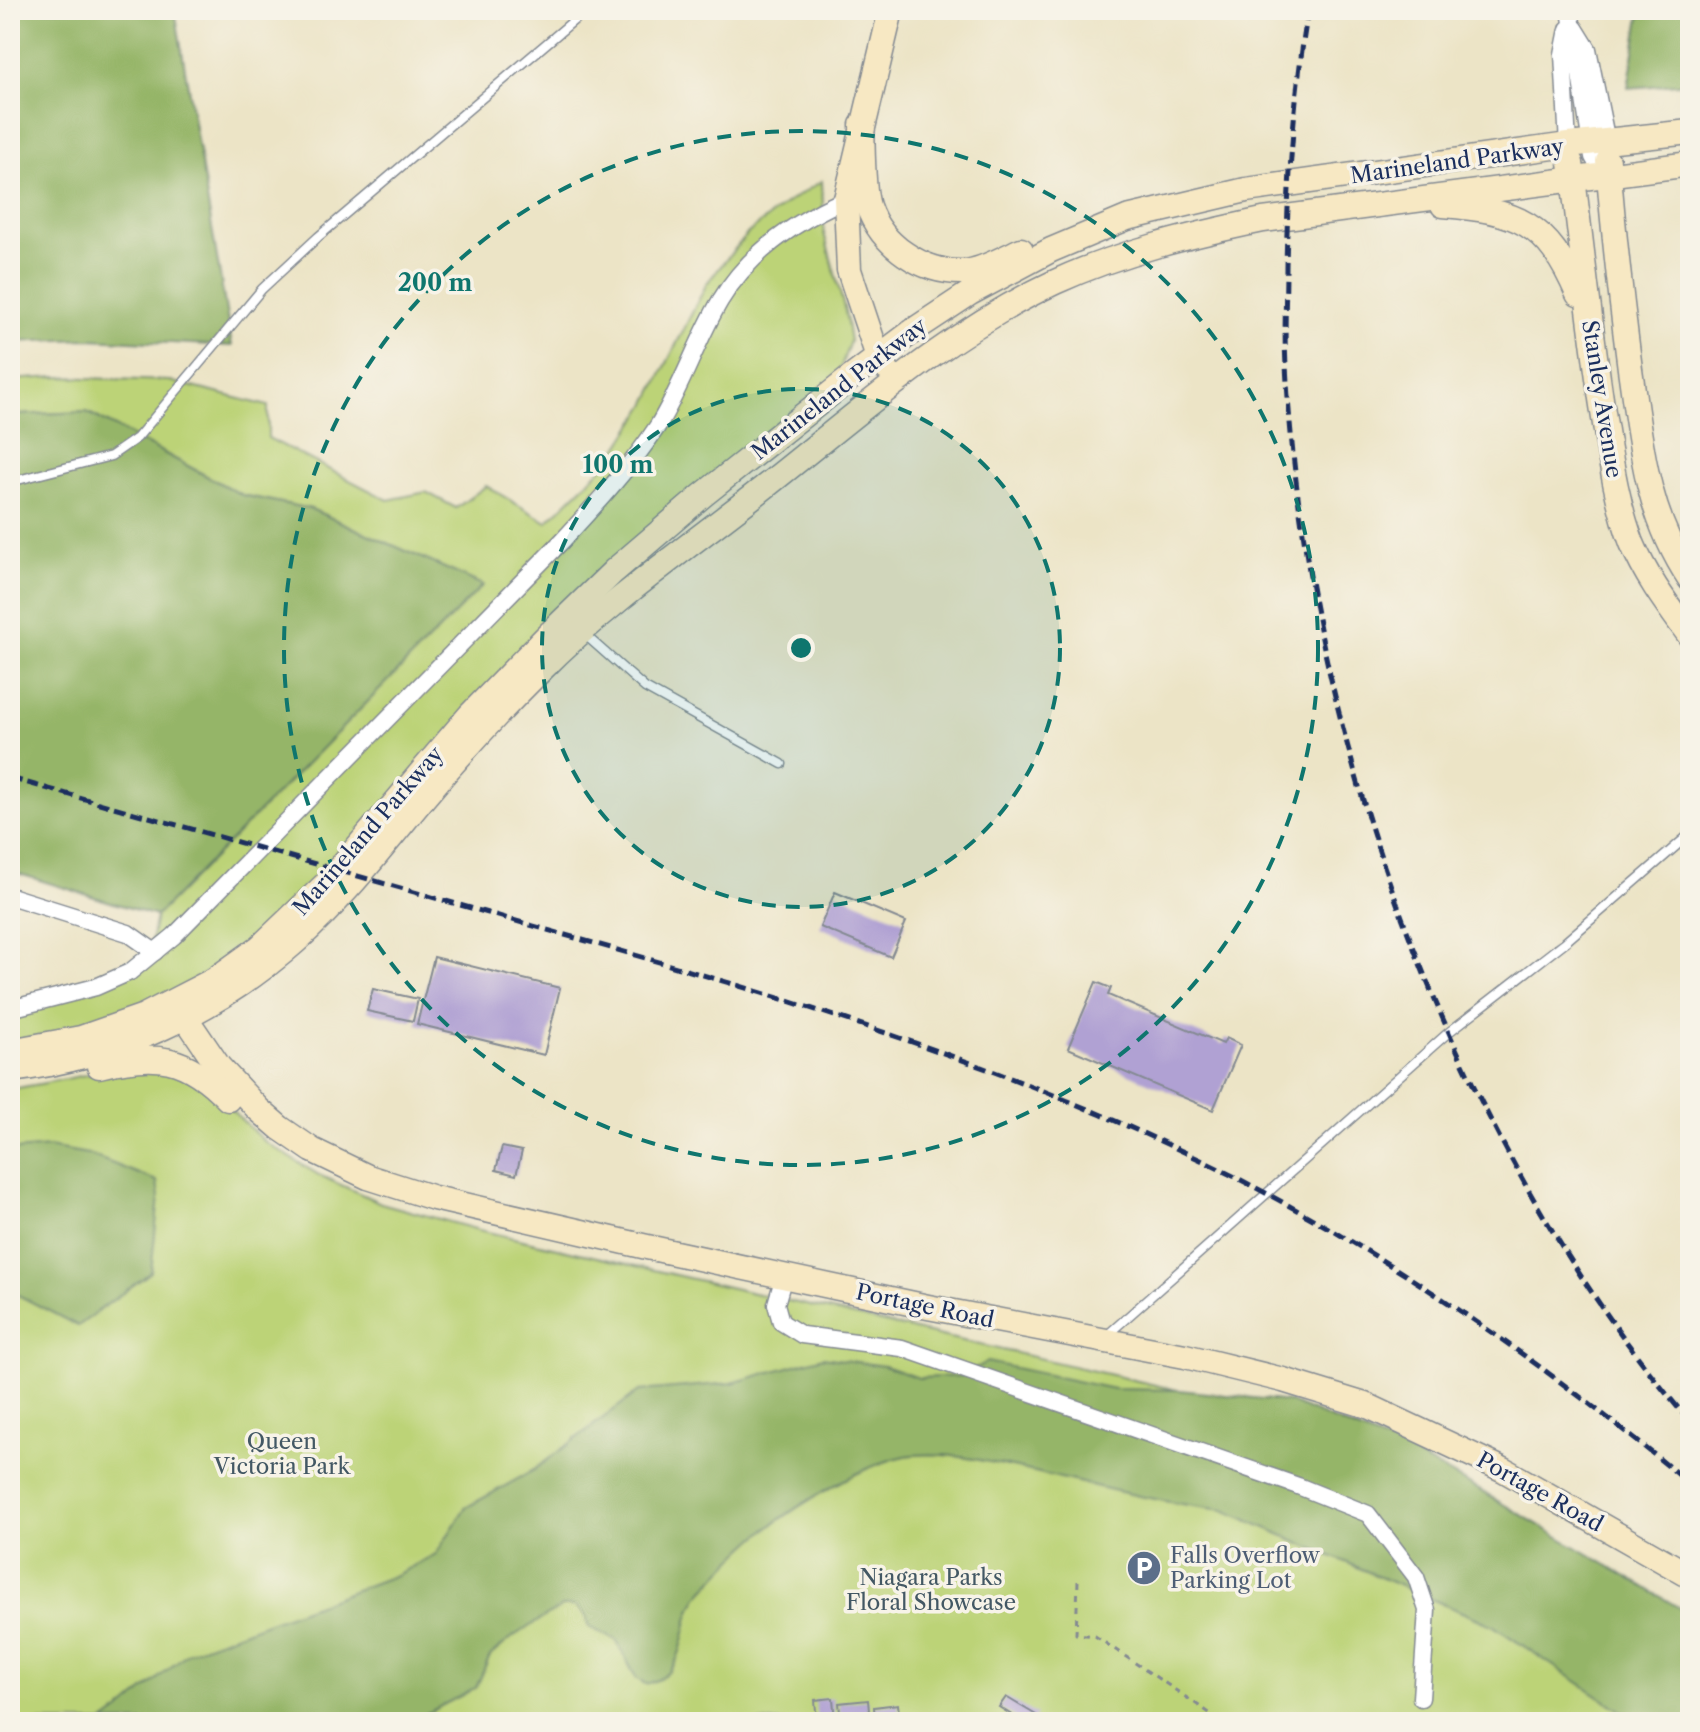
<svg xmlns="http://www.w3.org/2000/svg" width="1700" height="1732" viewBox="0 0 1700 1732" font-family="'Libre Caslon Text',serif">
  <rect width="100%" height="100%" fill="#f7f3e8"/>
  <filter id="ink" filterUnits="userSpaceOnUse"><feTurbulence type="fractalNoise" baseFrequency=".0125" numOctaves="2"/><feDisplacementMap in="SourceGraphic" scale="16" xChannelSelector="R" yChannelSelector="G"/><feConvolveMatrix kernelMatrix="1 2 1 2 8 2 1 2 1" color-interpolation-filters="sRGB"/></filter>
  <filter id="wash" filterUnits="userSpaceOnUse"><feTurbulence type="fractalNoise" baseFrequency=".006" numOctaves="4" result="noise"/><feDisplacementMap in="SourceGraphic" scale="32" xChannelSelector="R" yChannelSelector="G"/><feGaussianBlur stdDeviation="1.8" result="paint"/><feColorMatrix in="noise" values="0 0 0 0 0 0 0 0 0 0 0 0 0 0 0 0 0 1.4 0 .05"/><feComposite in="paint" operator="in"/></filter>
  <g filter="url(#wash)">
    <rect width="100%" height="100%" fill="#ece4c6"/>
    <!-- green -->
    <g fill="#bcd377" stroke="#6c816a" stroke-width="2">
      <polygon points="822,181 824,233 845,311 850,341 840,369 823,390 655,523 321,878 274,923 219,966 150,1004 75,1031 10,1041 10,1011 146,967 156,916 483,585 311,509 242,495 87,412 10,415 10,380 57,377 169,381 268,406 268,438 388,500 426,492 456,508 486,486 547,522 610,460 646,405 707,283 748,233 788,202"/>
      <path d="M152 1064 205 1085 264 1141 319 1175 381 1203 479 1230 1325 1424 1690 1722H10V1089C58 1082 104 1069 152 1064Z"/>
    </g>
    <!-- forest -->
    <g fill="#95b568" stroke="#587263" stroke-width="2">
      <polygon points="10,10 175,10 232,346 88,339 10,342"/>
      <polygon points="1641,10 1690,10 1690,83 1628,88"/>
      <polygon points="87,412 242,495 311,509 483,585 156,916 10,871 10,415"/>
      <polygon points="49,1147 88,1154 157,1181 159,1197 151,1272 78,1326 10,1291 10,1155 15,1150"/>
      <path d="M823 1357 884 1366 919 1378 962 1376 987 1362 1114 1389 1180 1390 1290 1402 1404 1449 1469 1484 1690 1614V1722H1638L1492 1625 1224 1510C1161 1503 1100 1487 1039 1473 997 1464 957 1452 913 1455 871 1459 796 1506 763 1532 741 1549 721 1572 702 1592 676 1620 694 1674 645 1684L636 1678 616 1640 589 1627 586 1616 576 1606H563L514 1636 490 1656 476 1688 410 1722H104L126 1706 188 1652 396 1575 436 1554 465 1508 534 1470 639 1391 732 1383Z"/>
    </g>
    <g id="blocks">
      <!-- building -->
      <g fill="#b0a1d3">
        <polygon points="835,892 906,922 891,957 820,927"/>
        <polygon points="434,957 560,988 544,1055 417,1024"/>
        <polygon points="1096,982 1111,988 1108,995 1223,1044 1226,1038 1241,1045 1213,1110 1068,1048"/>
        <polygon points="373,989 418,999 413,1021 367,1011"/>
        <polygon points="502,1147 522,1151 516,1175 496,1170"/>
        <polygon points="1006,1697 1036,1715 1031,1722 1023,1722 999,1707"/>
        <polygon points="833,1698 835,1722 817,1722 815,1700"/>
        <polygon points="868,1700 870,1722 841,1722 839,1703"/>
        <polygon points="898,1704 900,1722 875,1722 874,1707"/>
      </g>
    </g>
  </g>
  <g filter="url(#ink)">
    <use href="#blocks" fill-opacity="0" stroke="#848a92" stroke-width="2"/>
    <g fill="none" stroke-linecap="round" stroke-linejoin="round">
      <!-- lane casing -->
      <g stroke="#848a92" stroke-width="11">
        <g id="lane">
          <polyline points="10,482 111,456 137,438 262,289 318,237 586,10"/>
          <polyline points="583,633 645,688 782,764"/>
          <polyline points="1105,1337 1449,1032 1564,943 1690,834"/>
        </g>
      </g>
      <!-- street casing -->
      <g stroke="#848a92" stroke-width="19">
        <g id="street">
          <polyline points="1570,10 1593,157 1599,168 1609,174"/>
          <polyline points="1575,28 1588,49 1607,142"/>
          <polyline points="1568,29 1563,54 1568,145"/>
          <polyline points="10,896 128,933 155,952"/>
          <path d="M10 1009 96 987 130 972 174 936 563 540C596 504 630 468 657 427 682 387 696 342 720 301 748 254 796 221 846 199"/>
          <polyline points="784,1276 776,1304 781,1322 802,1335 902,1348 1298,1486 1368,1514 1416,1577 1427,1610 1421,1698"/>
        </g>
      </g>
      <!-- secondary casing -->
      <g stroke="#848a92" stroke-width="27">
        <g id="secondary">
          <path d="M862 125C863 147 862 187 868 206 881 245 922 273 964 272 982 271 1005 257 1021 250"/>
          <path d="M1608 161C1613 230 1621 299 1630 369 1641 445 1646 513 1690 579"/>
          <path d="M1571 163C1582 246 1590 329 1603 412 1610 455 1616 501 1632 543 1646 577 1669 607 1690 636"/>
          <path d="M1443 205C1518 211 1547 222 1578 294"/>
          <polyline points="886,368 878,357 849,270 846,199 891,10"/>
          <polyline points="177,1005 219,1067 258,1109 280,1128 312,1150 368,1177 434,1198 647,1247 928,1307 1185,1356 1283,1380 1368,1406 1504,1470 1690,1576"/>
          <polyline points="10,1051 81,1038 144,1016 214,980 260,947 326,884 470,715 546,637 614,571 703,495 849,379 917,328 970,293 1051,250 1127,218 1246,190 1568,145 1690,132"/>
          <path d="M99 1066C156 1052 186 1055 228 1099"/>
          <path d="M10 1070C116 1058 216 1012 296 941 344 898 384 845 425 796 462 752 500 710 541 670 606 604 684 550 757 493 853 418 944 334 1055 282 1120 252 1192 235 1263 220L1690 164"/>
        </g>
      </g>
      <!-- path -->
      <polyline stroke="#848a92" stroke-width="3" stroke-dasharray="6 6" stroke-linecap="butt" points="1078,1581 1076,1634 1095,1636 1223,1722"/>
      <!-- lane -->
      <use href="#lane" stroke="#fff" stroke-width="8"/>
      <!-- street -->
      <use href="#street" stroke="#fff" stroke-width="16"/>
      <!-- secondary -->
      <use href="#secondary" stroke="#f7e8c3" stroke-width="24"/>
      <!-- rail -->
      <g stroke="#1b2f5e" stroke-width="5" stroke-dasharray="12 6" stroke-linecap="butt">
        <path d="M1308 10C1294 95 1288 180 1286 266 1286 299 1284 332 1286 365 1305 731 1450 1141 1690 1422"/>
        <path d="M10 778C188 828 366 878 544 929 781 996 1019 1067 1239 1179 1400 1262 1550 1368 1690 1484"/>
      </g>
    </g>
  </g>
  <!-- distance rings -->
  <circle cx="801" cy="648" r="259" fill="#0f766e" fill-opacity=".12"/>
  <g fill="none" stroke="#0f766e" stroke-width="4" stroke-dasharray="14 10">
    <circle cx="801" cy="648" r="259"/>
    <circle cx="801" cy="648" r="517"/>
  </g>
  <!-- icons -->
  <defs>
    <g id="parking-disc" transform="scale(1.8)"><circle r="9.5" fill="#5c6f8a" stroke="#f7f3e8"/><path d="M-3.5-5.5H1a3.5 3.5 0 0 1 0 7H-1V5.5H-3.5ZM-1-3.4V-.6H.8a1.4 1.4 0 0 0 0-2.8Z" fill="#fff"/></g>
  </defs>
  <g fill-rule="evenodd">
    <use href="#parking-disc" x="1144" y="1568"/>
  </g>
  <g text-anchor="middle" dominant-baseline="central" stroke-width="7" stroke-linejoin="round" paint-order="stroke">
    <!-- street labels -->
    <g font-size="22" fill="#1b2f5e" stroke="#f7f3e8">
      <text transform="translate(1457 161) rotate(-8)">Marineland Parkway</text>
      <text transform="translate(839 389) rotate(-38)">Marineland Parkway</text>
      <text transform="translate(1602 399) rotate(81)">Stanley Avenue</text>
      <text transform="translate(368 831) rotate(-49)">Marineland Parkway</text>
      <text transform="translate(925 1306) rotate(12)">Portage Road</text>
      <text transform="translate(1540 1492) rotate(29)">Portage Road</text>
    </g>
    <!-- park labels -->
    <g font-size="22" fill="#435864" stroke="#f7f3e8">
      <text x="282" y="1441">Queen<tspan x="282" dy="25">Victoria Park</tspan></text>
      <text x="931" y="1577">Niagara Parks<tspan x="931" dy="25">Floral Showcase</tspan></text>
    </g>
    <!-- service labels -->
    <g font-size="22" fill="#4e5e75" stroke="#f7f3e8" text-anchor="start">
      <text x="1170" y="1555">Falls Overflow<tspan x="1170" dy="25">Parking Lot</tspan></text>
    </g>
  </g>
  <circle cx="801" cy="648" r="12" fill="#0f766e" stroke="#f7f3e8" stroke-width="4"/>
  <g font-size="24" text-anchor="middle" font-weight="bold" fill="#0f766e" stroke="#f7f3e8" stroke-width="7" stroke-linejoin="round" paint-order="stroke">
    <text x="435" y="291">200 m</text>
    <text x="618" y="473">100 m</text>
  </g>
  <!-- margin -->
  <rect width="1700" height="1732" fill="none" stroke="#f7f3e8" stroke-width="40"/>
</svg>
